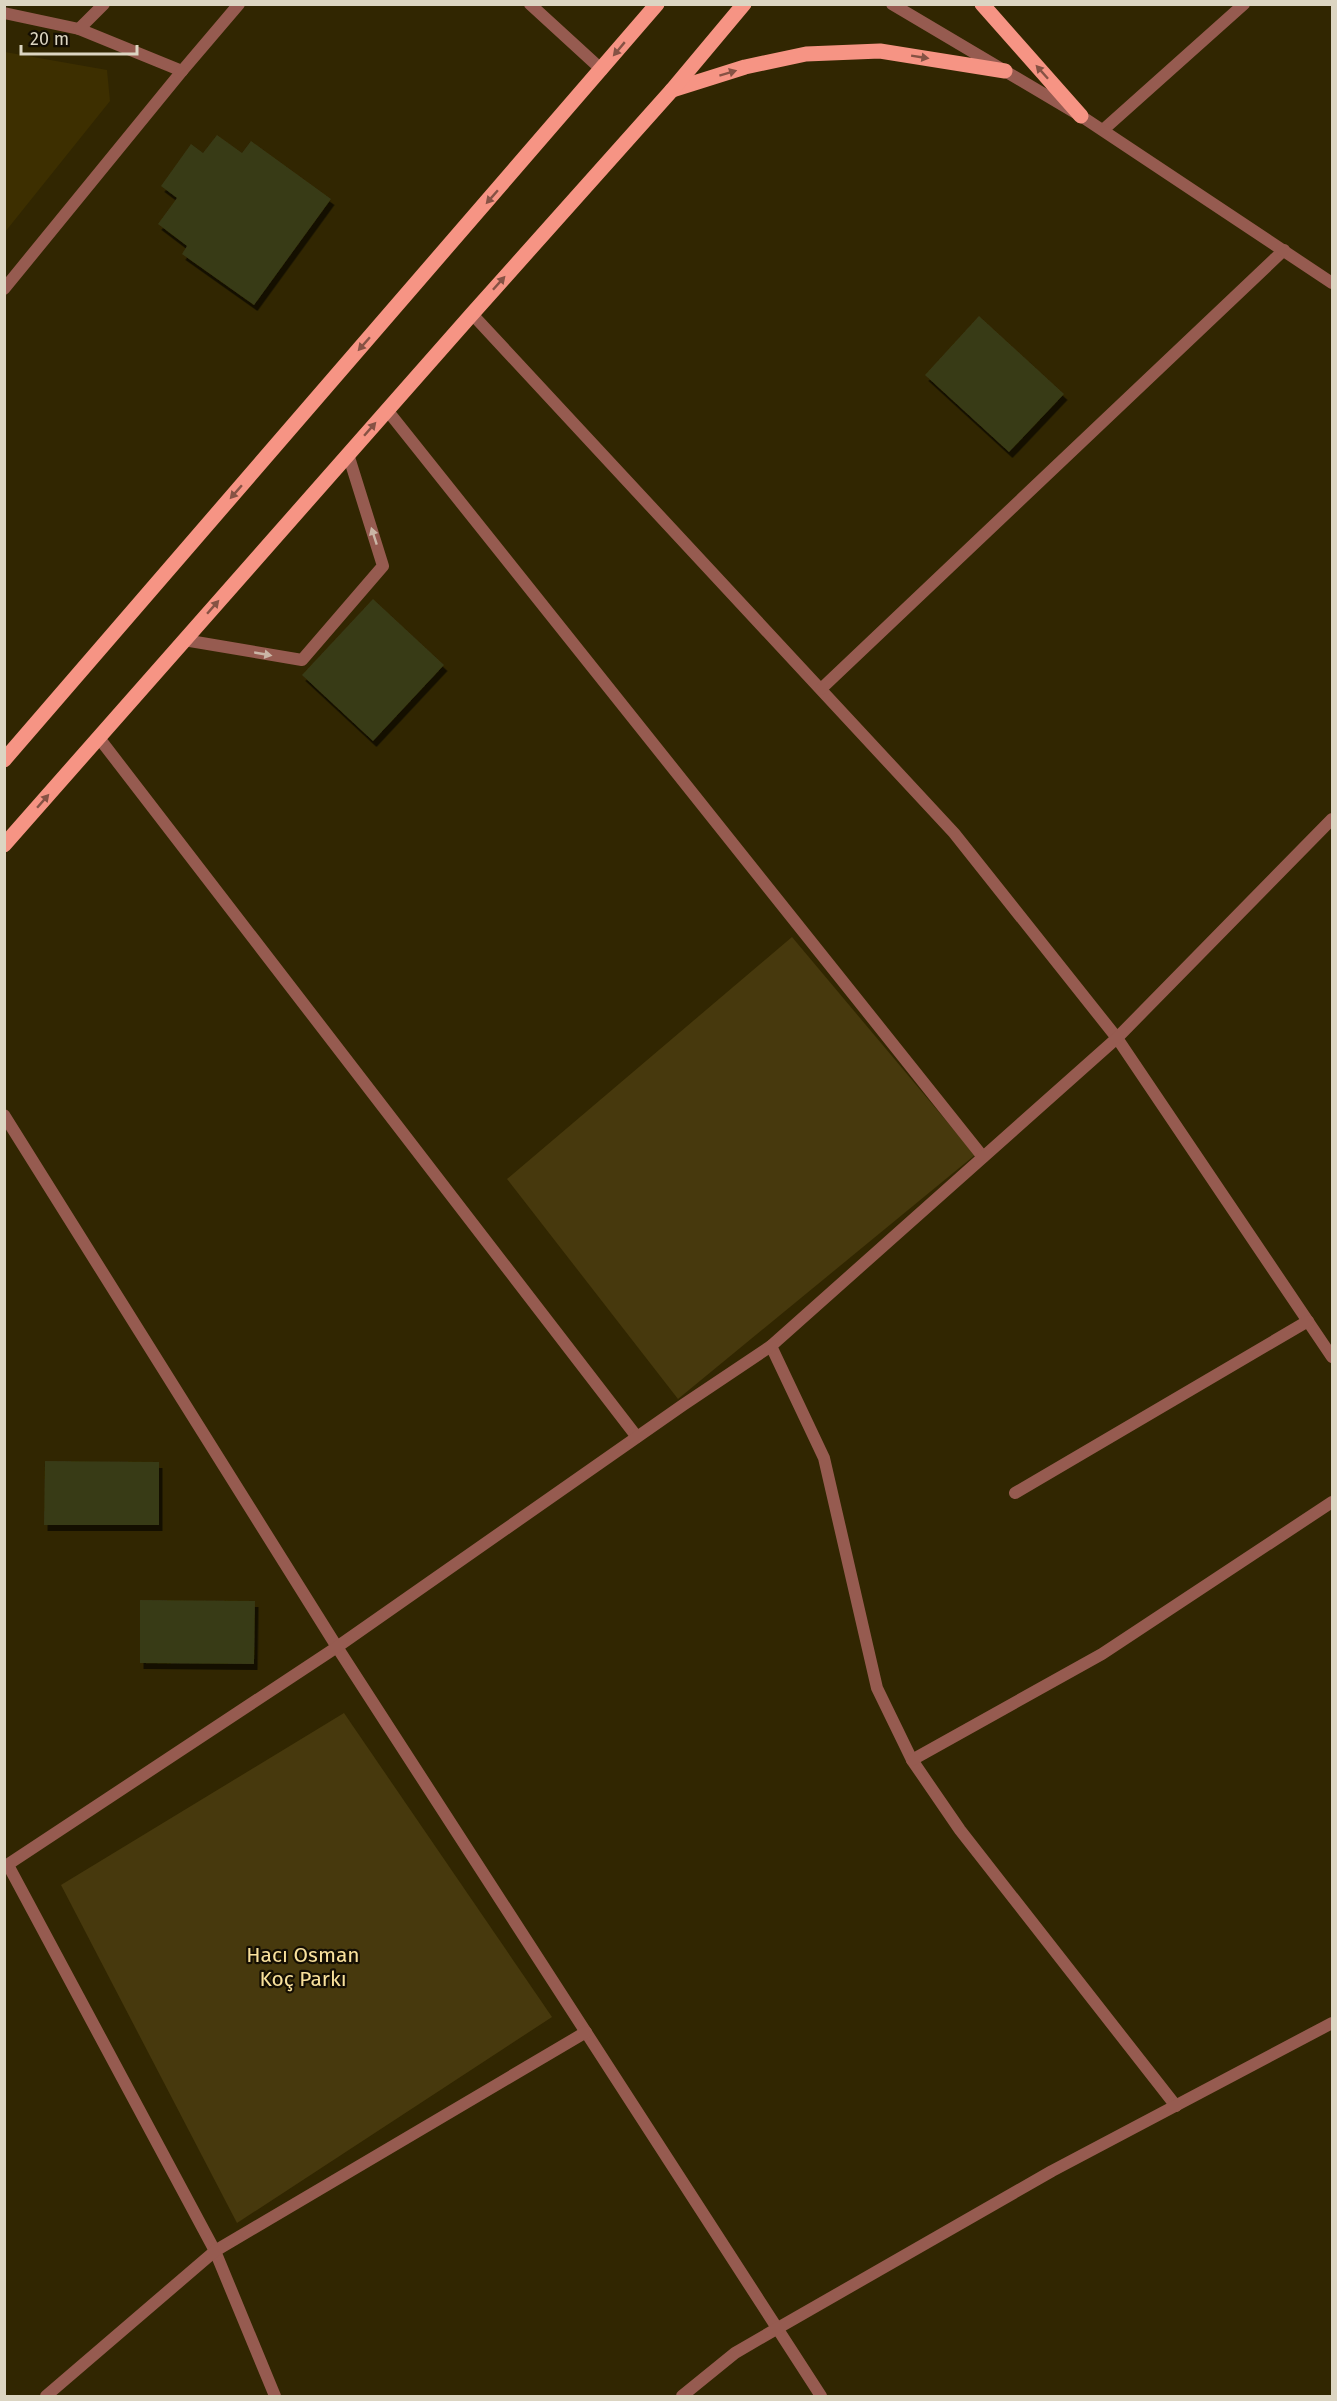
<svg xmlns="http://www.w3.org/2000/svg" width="1337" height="2401" viewBox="0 0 1337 2401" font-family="'Fira Sans',sans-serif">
  <defs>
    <filter id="shadow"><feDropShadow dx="3.5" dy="6" stdDeviation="0" flood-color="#0009"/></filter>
  </defs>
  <rect width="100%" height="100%" fill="#312601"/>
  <!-- built -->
  <polygon fill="#3d2f00" points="5,52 107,70 110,101 5,232"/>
  <!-- green -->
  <g fill="#47390d">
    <polygon points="792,937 975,1155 678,1399 507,1179"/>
    <polygon points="344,1713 552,2017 237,2223 61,1885"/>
  </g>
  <!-- building -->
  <g fill="#393a16" filter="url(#shadow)">
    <polygon points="217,135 242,153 251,141 331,199 254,305 182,254 187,246 158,224 177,198 161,186 191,144 203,153"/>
    <polygon points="979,316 1064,394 1009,452 925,375"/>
    <polygon points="373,599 444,665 373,741 302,675"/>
    <polygon points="45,1461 159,1462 159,1525 44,1525"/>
    <polygon points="140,1600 255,1601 254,1664 140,1663"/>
  </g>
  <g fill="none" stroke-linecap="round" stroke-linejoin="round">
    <!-- service -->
    <g stroke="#965b50" stroke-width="12">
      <polyline points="1103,130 1244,4"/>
      <polyline points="184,640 302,660 383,566 348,454"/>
    </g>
    <!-- minor -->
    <g stroke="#965b50" stroke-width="12">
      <polyline points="530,4 602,70"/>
      <polyline points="4,13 79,29 182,71"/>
      <polyline points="79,29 104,4"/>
      <polyline points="4,289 182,71 239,4"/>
      <polyline points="472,314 954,833 1117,1038 1332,1357"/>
      <polyline points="387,410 983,1157"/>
      <polyline points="821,689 1284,250"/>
      <polyline points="99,738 637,1437"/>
      <polyline points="4,1115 337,1647 821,2396"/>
      <polyline points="771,1346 824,1458 877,1688 912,1760 960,1830 1176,2106"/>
      <polyline points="1015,1493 1308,1321"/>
      <polyline points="912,1760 1102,1654 1332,1502"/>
      <polyline points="8,1865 215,2251 275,2396"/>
      <polyline points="4,1867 337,1647 683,1405 771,1346 1117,1038 1332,819"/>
      <polyline points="46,2396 215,2251 586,2032"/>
      <polyline points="682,2396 735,2353 778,2328 1052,2171 1332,2023"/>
    </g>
    <!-- tertiary -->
    <polyline stroke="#965b50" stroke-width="12" points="892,4 1081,116 1332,283"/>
    <!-- primary -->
    <g stroke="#f69484" stroke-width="15">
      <polyline points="982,4 1081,116"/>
      <polyline points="672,90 745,67 806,54 880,51 1005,71"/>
      <polyline points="4,760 657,4"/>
      <polyline points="4,845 472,314 672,90 744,4"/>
    </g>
  </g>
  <!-- one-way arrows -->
  <defs><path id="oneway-solid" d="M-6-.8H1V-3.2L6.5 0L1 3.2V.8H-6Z" transform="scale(1.5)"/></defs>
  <g fill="#865244">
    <use href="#oneway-solid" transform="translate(619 49) rotate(130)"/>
    <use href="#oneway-solid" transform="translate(920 57) rotate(9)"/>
    <use href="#oneway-solid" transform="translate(1042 72) rotate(-132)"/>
    <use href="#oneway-solid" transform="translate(728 73) rotate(-17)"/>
    <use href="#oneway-solid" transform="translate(492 197) rotate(131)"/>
    <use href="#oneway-solid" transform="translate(499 283) rotate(-48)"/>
    <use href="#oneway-solid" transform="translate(364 344) rotate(131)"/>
    <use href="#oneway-solid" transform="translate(370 429) rotate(-49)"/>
    <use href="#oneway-solid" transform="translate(236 492) rotate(131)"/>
    <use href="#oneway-solid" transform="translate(213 607) rotate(-49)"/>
    <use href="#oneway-solid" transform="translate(43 801) rotate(-49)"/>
  </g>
  <g fill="#cab6a6">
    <use href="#oneway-solid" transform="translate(374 536) rotate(-108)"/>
    <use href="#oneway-solid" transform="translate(263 654) rotate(10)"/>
  </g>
  <g text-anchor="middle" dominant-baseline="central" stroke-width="4.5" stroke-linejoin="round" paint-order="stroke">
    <!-- park labels -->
    <g font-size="21" fill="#f8e09c" stroke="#150f03">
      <text x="303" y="1955">Hacı Osman<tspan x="303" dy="24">Koç Parkı</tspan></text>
    </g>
  </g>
  <!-- border -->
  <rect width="1337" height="2401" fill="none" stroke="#dcd5c2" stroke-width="12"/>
  <!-- scale -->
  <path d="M21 45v9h116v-9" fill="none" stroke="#dcd5c2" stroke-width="3"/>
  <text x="30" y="45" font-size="18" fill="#dcd5c2" stroke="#150f03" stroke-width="4.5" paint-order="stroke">20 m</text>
</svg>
